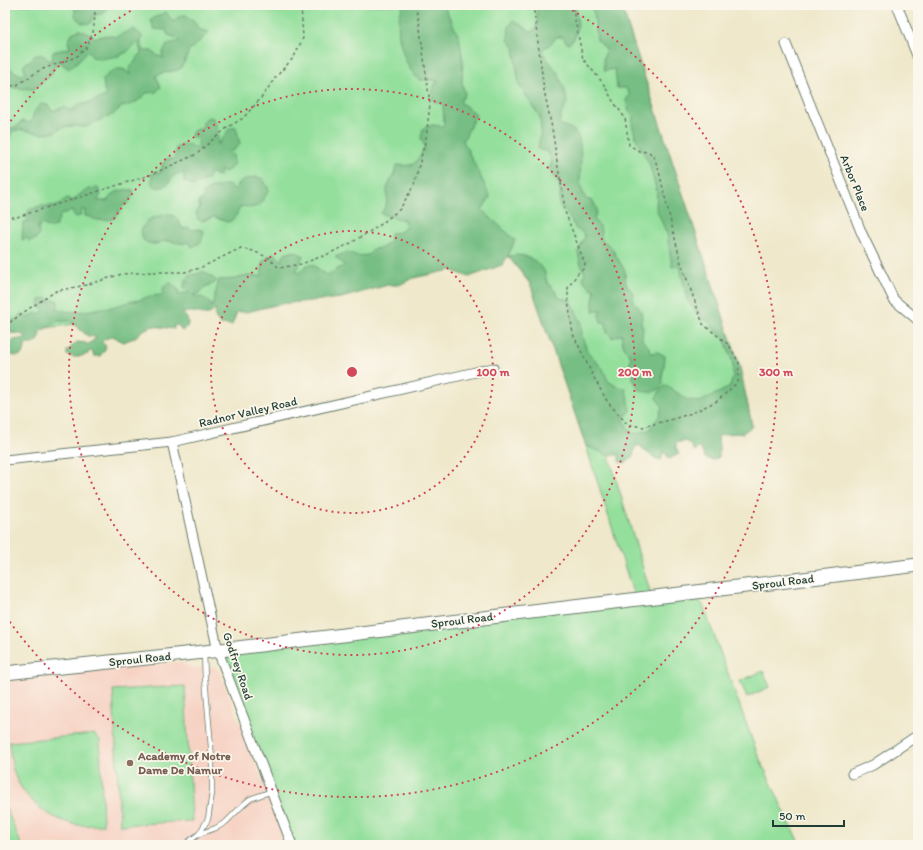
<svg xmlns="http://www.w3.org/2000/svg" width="923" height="850" viewBox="0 0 923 850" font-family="Itim,sans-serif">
  <rect width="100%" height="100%" fill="#fbf7ec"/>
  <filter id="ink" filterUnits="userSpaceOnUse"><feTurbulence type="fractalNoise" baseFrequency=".025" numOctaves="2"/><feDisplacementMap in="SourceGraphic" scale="8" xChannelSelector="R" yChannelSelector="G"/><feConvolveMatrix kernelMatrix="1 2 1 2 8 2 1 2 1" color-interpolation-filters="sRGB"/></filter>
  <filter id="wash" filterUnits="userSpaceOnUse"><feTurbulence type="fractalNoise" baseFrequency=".012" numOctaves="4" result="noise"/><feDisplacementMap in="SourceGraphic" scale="16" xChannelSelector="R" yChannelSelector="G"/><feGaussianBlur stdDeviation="0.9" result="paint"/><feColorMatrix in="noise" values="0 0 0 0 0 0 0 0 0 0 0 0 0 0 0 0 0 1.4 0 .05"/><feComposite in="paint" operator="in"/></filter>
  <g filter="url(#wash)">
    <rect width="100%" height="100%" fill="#efe8cb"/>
    <!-- built -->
    <polygon fill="#f6d2c3" points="180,662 194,668 218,667 287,845 5,845 5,680"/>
    <!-- green -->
    <g fill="#93df9b" stroke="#598e68">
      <polygon points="5,5 621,5 740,368 752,426 605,443 652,598 693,593 703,605 757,753 800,845 292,845 218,651 635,599 586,446 531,285 508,256 329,287 5,334"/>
      <polygon points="763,671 770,687 747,697 740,681"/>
      <polygon points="185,686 192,821 120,825 113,690"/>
      <path d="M94 734 100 740 103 825C95 825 86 826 78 825 50 820 24 800 14 773 11 763 10 752 9 742Z"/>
      <polygon points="5,805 21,844 19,845 5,845"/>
    </g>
    <!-- forest -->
    <g fill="#76be83" stroke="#4a7e5c">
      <path d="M76 5H108L107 8 102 14 94 15 93 19 91 23C83 25 79 22 75 15V9L77 6Z"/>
      <path d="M404 5H439L445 8 459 37 463 61 462 82 465 94 460 102 476 114 463 141 479 173 490 197 482 210 515 240 508 256 516 255 525 256 535 261 544 270 547 282 555 291 559 298 570 300 581 322 582 336 587 351 603 369 608 381 616 386 625 388 629 401 630 410 626 416 622 415 627 427 633 434 649 430 659 416 662 406 656 398 661 389 666 385 688 400 700 402 730 387 733 376V364L724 337 715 330 707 320H703L687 300 680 266 672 267 667 234 656 208 657 192 649 163 637 141 632 125 633 116 629 112 626 100 630 95 626 88H617L615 69 604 71 603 60 606 49 597 40 594 13 589 5H621L740 368 752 426 743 433 725 434 718 436 719 447V457L713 460 705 458 700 447 694 451 690 444 685 441 676 443V448L679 454 669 459 664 451 661 460 655 458 642 449 641 445 635 447 633 457 626 463 619 462V455H608L586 446 530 283 508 256 502 265 469 277 451 270 413 278 399 285H388L341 298 279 304 247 312H237L232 325 220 324 215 317 216 308C208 319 202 312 192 312 189 311 185 313 182 313 189 318 191 326 182 331L178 325H174V329L153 326 143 330 134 338 123 342 113 336 105 339 101 342 106 346 104 351 100 356H94L92 351H89L88 354C81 356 74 359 67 355V351L77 342 86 343 87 345 94 340 96 336 89 337 70 321H59L39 332 40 336 38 341 32 344H25C25 356 20 357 10 355 3 338 13 341 25 338L26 336 20 334 5 332V312L9 320H16L20 314 25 315 27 318C32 315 36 312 42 313L44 310 39 306 40 300 45 298 49 299 50 303 54 300 58 301V307L56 309C71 314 87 311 102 308 107 309 125 304 130 301 136 302 144 298 150 296 154 295 159 296 164 294L161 291 165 286 169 282 178 289 179 295 184 293H189L188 291 183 288 185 286 183 284 188 282 185 280 188 279 189 276C194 273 198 275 203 271L217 281 215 283 205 287 199 294 193 295 199 298 202 297C207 300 209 302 212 307L219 280 235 279 243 276H262V262L274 253 282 261 284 254 295 251 303 256 296 272 298 273 307 265H313L327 275 345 265 335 257 347 252 359 256 368 255 374 249 382 248 390 241V233L400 232 406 227 404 220 381 214 387 202V188L393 176 397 165C417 167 415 163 425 147L421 138 423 129 432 125 443 126 444 123 443 104 434 102C431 91 430 90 438 81L431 80H419C415 75 410 70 408 65 400 48 393 22 404 5Z"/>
      <path d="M536 5H575L578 23 574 39 568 44 562 37H556L552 43 544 48 542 52 558 73 565 91 567 102 561 115 559 124C563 126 569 127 573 130 586 139 578 173 581 187 582 191 584 195 586 199L593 201 597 210 594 220C601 227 602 230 601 239L611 247 625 271 626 284 633 293V302C642 309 643 313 641 324L643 328 642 340 649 347 650 353 658 352 665 356 664 368 662 375 663 383 659 389 653 392H646L639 389 633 379V372L629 367 631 357C625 349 621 345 622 334L612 338 607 331 606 323 601 322 599 315 601 310 593 311V301L595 290 588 286 583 279 585 273 580 262 578 252 585 236 582 232 576 229 569 217 559 204 560 194 559 183 549 168 552 162 548 152 538 149 541 130 540 117 519 85 514 47 508 40 509 27 513 20 521 25 531 32 534 30 538 24Z"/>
      <path d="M166 12 173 22 179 16 186 15 192 20 201 30 209 32 196 45 188 51 187 58 180 69C173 72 161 72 156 76L161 87 156 92 146 93C141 101 129 106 121 107L114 114 85 127 74 126 63 127 55 132 43 134 23 130 12 131 10 137 5 139V126L7 128 17 127 22 121 31 123C33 115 34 110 41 104L48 105 52 111 65 107 70 111 75 108 78 104H85L106 96 104 89 103 79C108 74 116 66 125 70 127 71 128 73 130 75L129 68C134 64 137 58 141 53L138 42 127 52 118 56 100 59 92 57 89 51 85 53 81 58 69 69 62 64 60 60 54 68 50 76 42 82 33 89 14 88 5 82V71L8 68 21 75 26 72 23 66 36 55H43L50 61 52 60 53 52 70 48 68 42 72 33 79 30 88 33 95 38 107 35 116 37 124 33 134 29 142 36 141 43 144 51H152L156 55 164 58 162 55C166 42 169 44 180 41L177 38 168 35 166 30 154 29 151 20 157 16Z"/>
      <path d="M208 117 213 118C218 128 218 134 218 145L229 129 236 127 240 144 234 150 230 151 233 154 234 163 229 170 223 172 221 170 220 176 215 175 210 172 208 179 200 182 195 186 184 182V173C168 171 172 193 153 186 151 180 151 178 154 172L160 173 163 168 162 167V165L167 159C176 160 176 156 176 148 184 144 186 142 194 148L199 146 197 139 191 136 193 131 203 128V122Z"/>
      <polygon points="256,177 263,179 269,190 260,205 250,208 245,206 240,207 236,216 231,221 227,222 214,217 202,221 198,219 196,213 200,207 198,202 204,198 202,194 213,187 221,187 223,185 228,185 234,189 237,188 238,184 245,179"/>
      <path d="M94 188H98L101 194 98 201H107C113 191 122 189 133 190L134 193C131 198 128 205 122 206 120 210 118 215 114 218 109 221 100 221 94 219 91 217 88 216 85 216V210H82L80 216 75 217 72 211C58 214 61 215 56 226 50 228 47 227 42 224L38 227 39 234 36 239 29 241 26 238 22 240 23 222 29 221 27 218 29 210 40 206H57L67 198 73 201C79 194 85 190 94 188Z"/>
      <path d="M166 214C174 214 179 219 181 227L185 229 189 227 191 230 198 229 204 231C202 241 202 243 192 247L189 242C181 245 176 242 169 241 157 240 158 249 143 240L141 231C148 216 151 219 166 214Z"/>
    </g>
  </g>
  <g filter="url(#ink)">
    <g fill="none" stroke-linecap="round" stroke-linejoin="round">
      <!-- lane casing -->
      <g stroke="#687969" stroke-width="6">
        <g id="lane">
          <polyline points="199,834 208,819 212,793 212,759 205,678 204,653"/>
          <polyline points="184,845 199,834 216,828 226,822 243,805 250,799 272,791"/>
        </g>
      </g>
      <!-- street casing -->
      <g stroke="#687969" stroke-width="11">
        <g id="street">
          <polyline points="897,5 918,58"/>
          <polyline points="786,44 862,234 894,300 918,320"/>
          <polyline points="172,442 218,651 292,845"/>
          <polyline points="5,460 172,442 454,377 493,368"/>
          <polyline points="852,774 873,765 918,735"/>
        </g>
      </g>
      <!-- secondary casing -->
      <g stroke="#687969" stroke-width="15">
        <polyline id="secondary" points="5,673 204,652 918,565"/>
      </g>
      <!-- path -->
      <g stroke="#687969" stroke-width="1.5" stroke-dasharray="3 3" stroke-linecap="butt">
        <polyline points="533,5 535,19 544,90 552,128 558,168 564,198 564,209 585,264 583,269 578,273 568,288 568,301 573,334 593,376 607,401 627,424 642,427 670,420 692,413 717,401 738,382 739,363 729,345 703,324 681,263 668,210 658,167 653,156 649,152 639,151 629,145 625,118 613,101 603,83 583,59 572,5"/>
        <polyline points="5,87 17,85 40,70 76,57 86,48 93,33 95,15 94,5"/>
        <polyline points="5,217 17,217 150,175 197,154 211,141 227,128 243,118 262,97 275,78 294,57 303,38 301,5"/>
        <polyline points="5,326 27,310 56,291 86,285 122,274 151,272 185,272 200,268 241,248 253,251 269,258 279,268 301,264 326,255 351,243 380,225 400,209 414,185 426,138 430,104 419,21 415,5"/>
      </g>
      <!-- lane -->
      <use href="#lane" stroke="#fff" stroke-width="4.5"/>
      <!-- street -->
      <use href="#street" stroke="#fff" stroke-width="9"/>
      <!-- secondary -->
      <use href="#secondary" stroke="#fff" stroke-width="13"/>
    </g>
  </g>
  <!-- distance rings -->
  <g fill="none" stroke="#d1495b" stroke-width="2" stroke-dasharray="2 4">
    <circle cx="352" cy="372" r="141"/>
    <circle cx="352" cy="372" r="283"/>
    <path d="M7 126A424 424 0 0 1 137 7M567 7A424 424 0 1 1 7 618"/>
  </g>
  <!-- markers -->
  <circle fill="#8d6e63" stroke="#fbf7ec" stroke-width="1.5" cx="130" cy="763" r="4"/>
  <g text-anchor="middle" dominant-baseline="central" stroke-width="3.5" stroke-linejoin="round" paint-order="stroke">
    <!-- street labels -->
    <g font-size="12" fill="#1f3d34" stroke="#fbf7ec">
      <text transform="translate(855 183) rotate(68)">Arbor Place</text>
      <text transform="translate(248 412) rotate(-13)">Radnor Valley Road</text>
      <text transform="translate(783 582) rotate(-7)">Sproul Road</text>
      <text transform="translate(462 620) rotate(-7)">Sproul Road</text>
      <text transform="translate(140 659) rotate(-6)">Sproul Road</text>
      <text transform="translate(238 666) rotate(71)">Godfrey Road</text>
    </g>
    <!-- education labels -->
    <g font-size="12" font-weight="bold" fill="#785e54" stroke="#fbf7ec" text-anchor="start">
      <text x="138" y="756">Academy of Notre<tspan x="138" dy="14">Dame De Namur</tspan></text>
    </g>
  </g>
  <circle cx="352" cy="372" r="6" fill="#d1495b" stroke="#fbf7ec" stroke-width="2"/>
  <g font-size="12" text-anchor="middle" font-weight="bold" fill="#d1495b" stroke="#fbf7ec" stroke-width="3.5" stroke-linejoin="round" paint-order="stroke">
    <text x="493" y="376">100 m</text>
    <text x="635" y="376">200 m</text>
    <text x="776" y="376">300 m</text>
  </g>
  <!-- margin -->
  <rect width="923" height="850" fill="none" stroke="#fbf7ec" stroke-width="20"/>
  <!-- scale -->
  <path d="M773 820v6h71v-6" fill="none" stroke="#1f3d34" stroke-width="2"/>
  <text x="779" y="820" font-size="12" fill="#1f3d34" stroke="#fbf7ec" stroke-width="3" paint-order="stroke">50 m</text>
</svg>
